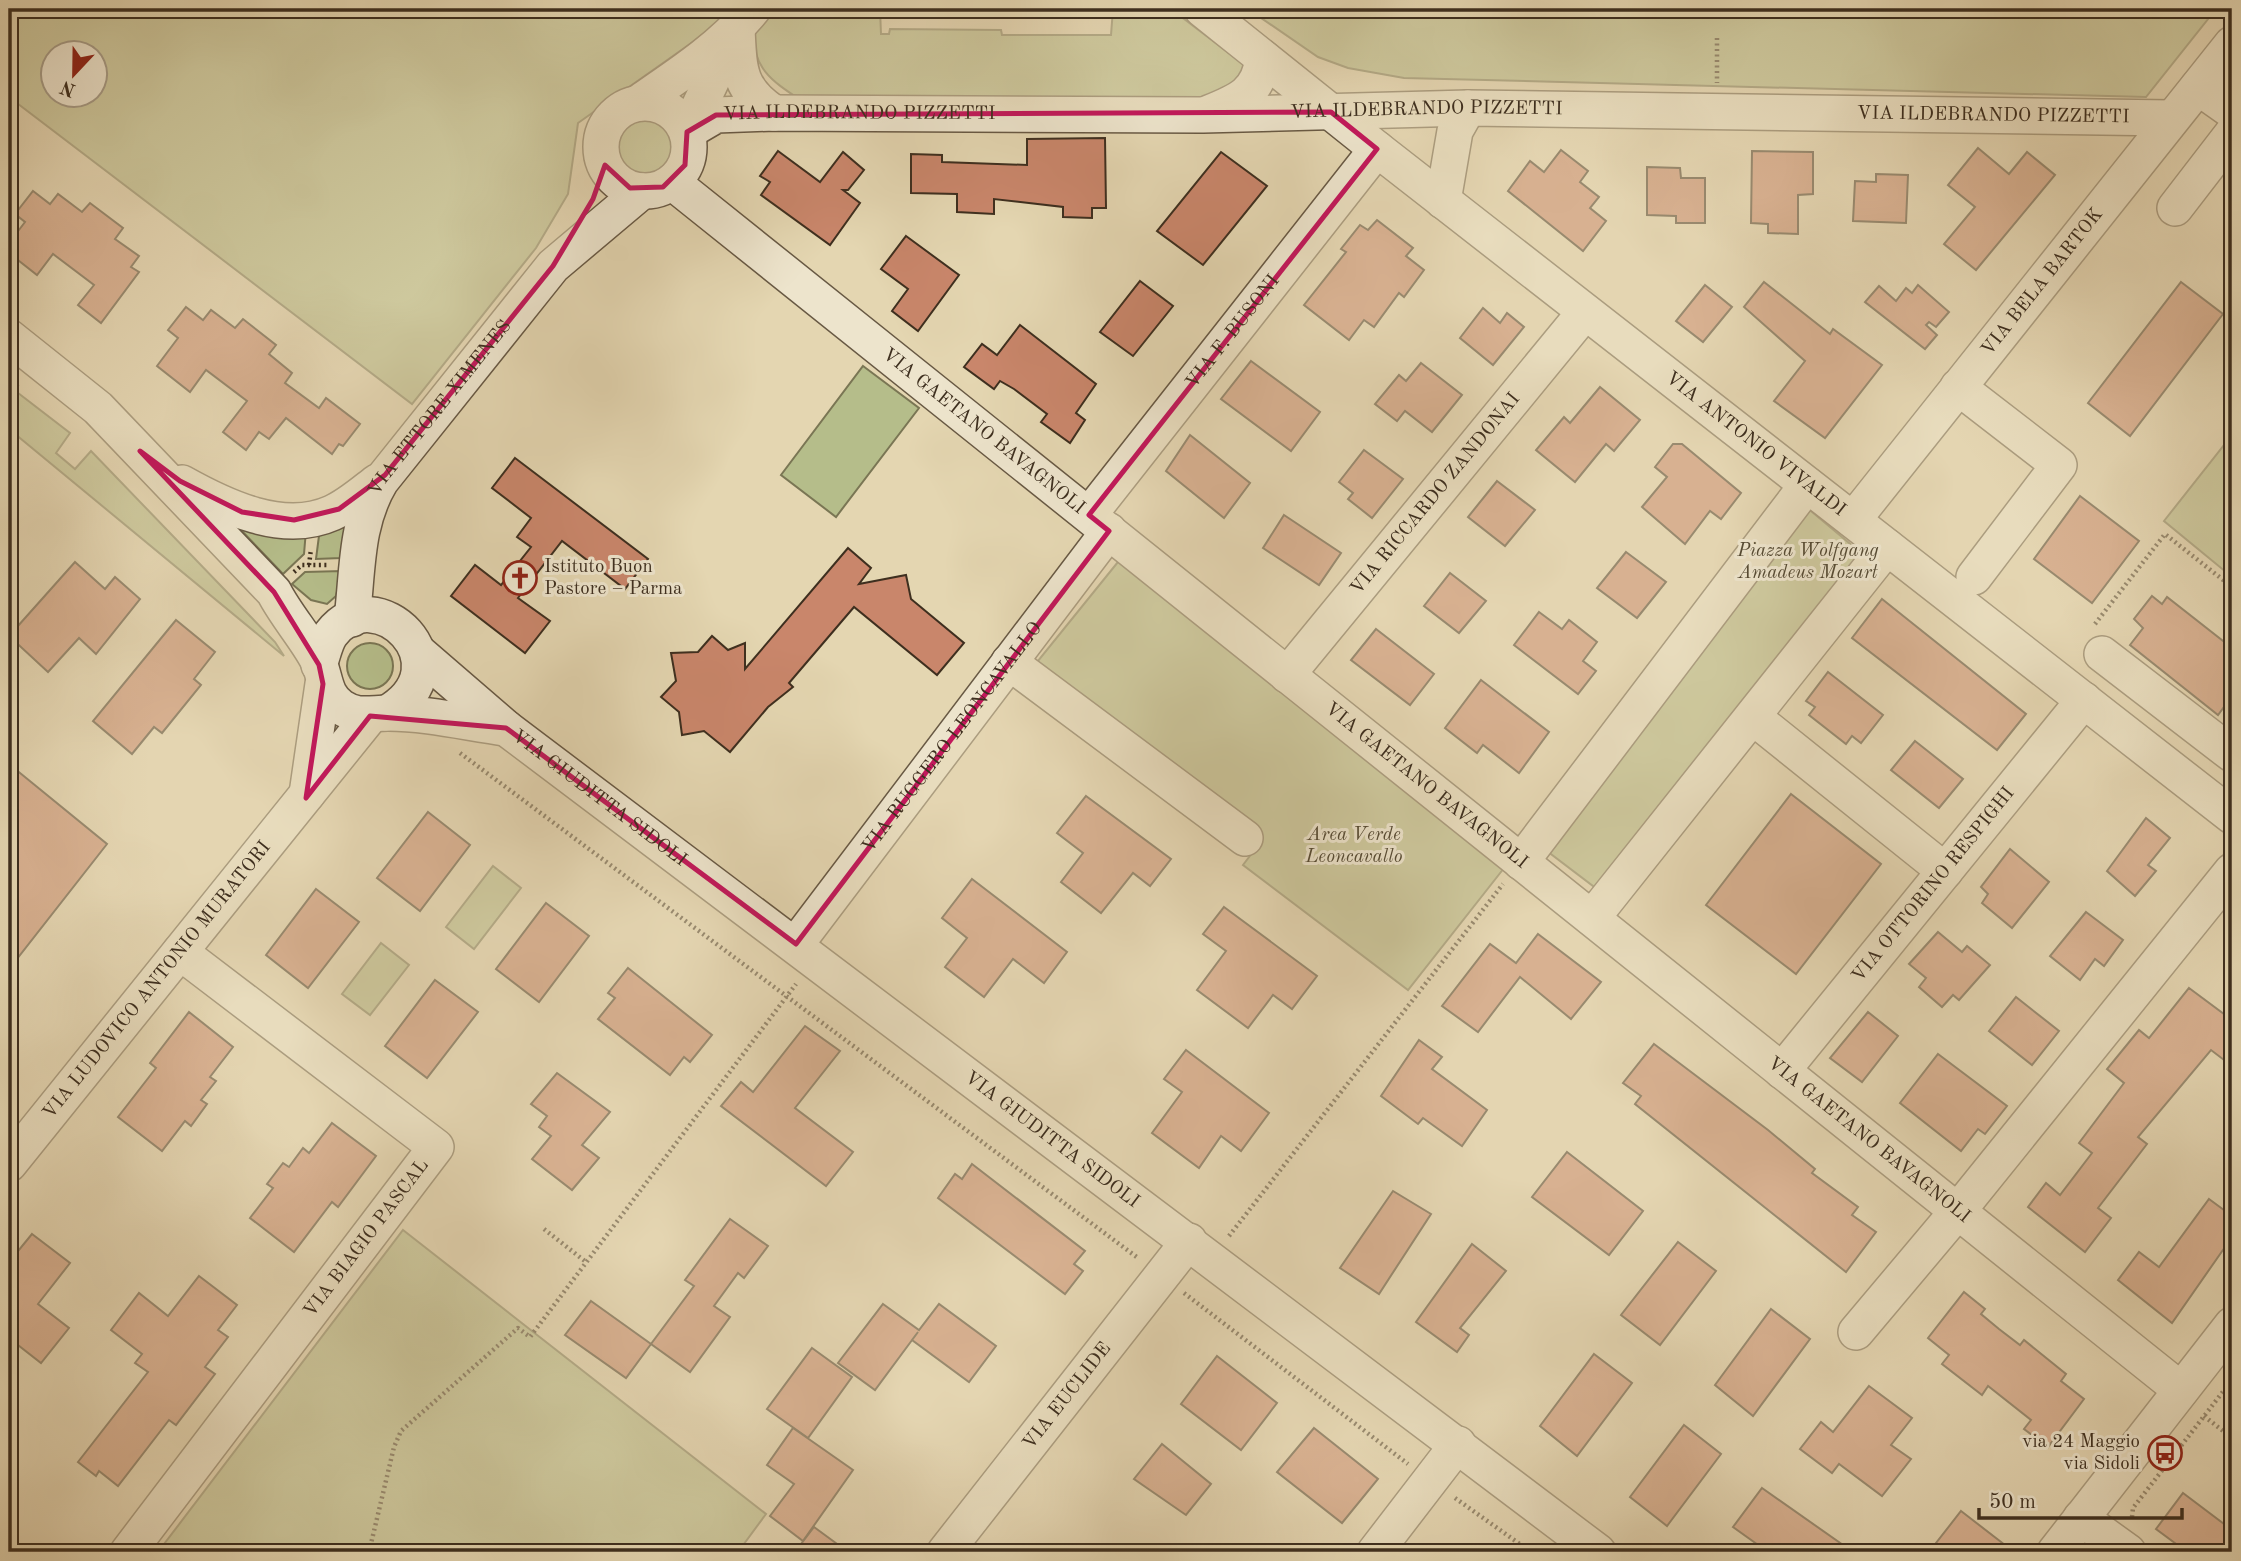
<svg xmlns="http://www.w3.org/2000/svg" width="2241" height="1561" viewBox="0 0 2241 1561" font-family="'Old Standard TT',serif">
  <rect width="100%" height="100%" fill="#e4d6b1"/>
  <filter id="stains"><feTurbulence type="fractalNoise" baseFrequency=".00286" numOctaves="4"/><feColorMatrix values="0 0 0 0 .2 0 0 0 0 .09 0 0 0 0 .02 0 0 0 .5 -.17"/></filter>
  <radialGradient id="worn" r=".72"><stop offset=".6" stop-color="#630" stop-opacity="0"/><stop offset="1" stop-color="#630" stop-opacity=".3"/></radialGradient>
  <!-- green -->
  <g fill="#b5bd8a" stroke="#7a7654" stroke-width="2" fill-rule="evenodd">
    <path d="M9 9H730L714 27 578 123 568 194 536 248 412 404 9 97ZM52 52H94V94H52Z"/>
    <path d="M770 9H880L881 34H889L890 29 1001 30 1002 35H1111L1113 9H1171L1247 67 1242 77 1213 99 802 101C769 79 755 70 751 29Z"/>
    <polygon points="1248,9 2216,9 2146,97 1404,78 1348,68 1318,57"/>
    <circle cx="646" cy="147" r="32"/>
    <polygon points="863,366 919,408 836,517 781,475"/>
    <polygon points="9,386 70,433 56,453 75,469 91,451 275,642 284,656 9,429"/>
    <polygon points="2232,435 2232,577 2164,521"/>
    <polygon points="1805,506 1861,553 1597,889 1543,848"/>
    <polygon points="346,518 341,558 316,559 320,528"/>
    <polygon points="238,527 306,530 304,554 283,574"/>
    <polygon points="1122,557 1508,863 1408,990 1243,865 1262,840 1033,667"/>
    <polygon points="342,571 336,596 327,604 311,600 292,584 305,572"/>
    <circle cx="370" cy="666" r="23"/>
    <polygon points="493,866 521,888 474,949 446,927"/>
    <polygon points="381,943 409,965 370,1015 342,994"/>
    <polygon points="403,1230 766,1514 738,1552 158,1552"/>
  </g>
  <!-- building -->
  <g fill="#c9866b" stroke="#3e2f1f" stroke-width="2">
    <polygon points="1105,138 1106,208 1092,208 1092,218 1063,217 1063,207 994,199 994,214 957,212 957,194 911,193 911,154 942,155 942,162 1027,165 1027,139"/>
    <polygon points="1978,148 2009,174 2027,152 2055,175 1976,270 1944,244 1975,207 1948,185"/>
    <polygon points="1561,150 1588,171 1580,182 1599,197 1590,208 1606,221 1583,251 1508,191 1530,161 1544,172"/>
    <polygon points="778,151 820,182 843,152 864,170 848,190 843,190 860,203 830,245 761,195 770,182 760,176"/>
    <polygon points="1752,151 1813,152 1813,194 1798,195 1798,234 1768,233 1768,224 1751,223"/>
    <polygon points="1221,152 1267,186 1203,265 1157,231"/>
    <polygon points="1647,167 1680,168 1681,178 1705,178 1705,223 1676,223 1676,216 1647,215"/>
    <polygon points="1876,174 1908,175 1906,223 1853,221 1855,181 1876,182"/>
    <polygon points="33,191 50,204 58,194 82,212 90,203 123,228 115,239 139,256 131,267 139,272 101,323 78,305 94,285 53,254 37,275 9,253 9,243 25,222 15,214"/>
    <polygon points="1377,220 1413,248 1406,256 1424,270 1404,297 1399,293 1374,327 1364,320 1349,340 1304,305 1346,252 1341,249 1360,225 1368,230"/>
    <polygon points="906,236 959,275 918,331 892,311 908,289 881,269"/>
    <polygon points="1140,281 1173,306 1133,356 1100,332"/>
    <polygon points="1764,282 1830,334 1833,329 1882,365 1825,438 1774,401 1805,361 1744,307"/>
    <polygon points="2181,282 2223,314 2130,436 2088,403"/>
    <polygon points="1705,285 1732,307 1703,342 1676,321"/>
    <polygon points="1918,285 1949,312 1936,327 1929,322 1926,325 1937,335 1925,349 1865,302 1879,286 1896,301 1906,288 1912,293"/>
    <polygon points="186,307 203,320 211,310 235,328 243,319 276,345 269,354 292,373 285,383 319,408 326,398 360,424 343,446 339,444 332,454 286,418 269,439 259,432 246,450 223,432 247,401 206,370 190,392 157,366 178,338 168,330"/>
    <polygon points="1483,308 1500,323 1507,313 1524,327 1493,365 1460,338"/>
    <polygon points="1020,325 1096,384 1076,413 1085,420 1070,443 1041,422 1047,414 1014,389 1000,381 994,389 964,367 982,344 997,355"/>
    <polygon points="1251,361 1320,412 1291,451 1221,399"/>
    <polygon points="1421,363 1462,395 1432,432 1405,411 1397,421 1375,404 1399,375 1406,381"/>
    <polygon points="1600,387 1640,420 1614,451 1606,444 1575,482 1536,450 1564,417 1570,423"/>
    <polygon points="1190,435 1250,483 1224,518 1166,471"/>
    <polygon points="1673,444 1682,444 1741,493 1721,519 1710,511 1685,544 1642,507 1667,477 1655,467"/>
    <polygon points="1364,450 1403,479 1372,518 1348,499 1353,493 1339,482"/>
    <polygon points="515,458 648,559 625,589 562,541 518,598 550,621 525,653 451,596 475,565 501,585 531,547 517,537 531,518 492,488"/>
    <polygon points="1497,481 1535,510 1505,546 1468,517"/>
    <polygon points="2080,496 2139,541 2092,603 2034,559"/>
    <polygon points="1284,515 1341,553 1319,585 1263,548"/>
    <polygon points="848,548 871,568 859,584 906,575 911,599 964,643 937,675 854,607 789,683 793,687 768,707 730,752 704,731 682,735 679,712 661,697 676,681 671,653 698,652 712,636 728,650 745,643 745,669"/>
    <polygon points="1626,552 1666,582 1637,618 1597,588"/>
    <polygon points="75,562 105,589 115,577 140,599 96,654 79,638 48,672 9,636"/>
    <polygon points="1450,573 1486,601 1459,633 1424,606"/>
    <polygon points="2152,596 2162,604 2167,597 2232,648 2232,696 2218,715 2130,645 2143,628 2134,619"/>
    <polygon points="1882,599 2026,714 1997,750 1852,638"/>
    <polygon points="1539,612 1562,629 1569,620 1597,642 1583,661 1596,671 1578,694 1514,645"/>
    <polygon points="176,620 215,652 194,679 201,685 162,733 154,727 132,754 93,721"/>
    <polygon points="1376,629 1434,674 1410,705 1351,660"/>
    <polygon points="1828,672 1883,715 1861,743 1852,736 1846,744 1809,715 1815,707 1806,701"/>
    <polygon points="1481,680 1549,732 1519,773 1483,745 1477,753 1445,728"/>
    <polygon points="1915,741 1963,779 1939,808 1891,770"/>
    <polygon points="9,764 107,844 9,969"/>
    <polygon points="1791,794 1881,864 1796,974 1706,905"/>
    <polygon points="1086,796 1171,859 1150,886 1133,873 1101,913 1061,882 1083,853 1057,833"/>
    <polygon points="428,812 470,845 420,911 377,878"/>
    <polygon points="2146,818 2170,838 2148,865 2156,871 2135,896 2107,871"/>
    <polygon points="2010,849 2049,882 2012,928 1982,903 1988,894 1981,887"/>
    <polygon points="972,879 1067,952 1044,983 1013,959 984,997 945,967 967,938 942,918"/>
    <polygon points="316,889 359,922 308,988 266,955"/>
    <polygon points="546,903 589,936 539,1002 496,969"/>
    <polygon points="1224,907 1317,976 1292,1009 1273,995 1248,1028 1197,990 1226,951 1203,934"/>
    <polygon points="2086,912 2123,940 2104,966 2095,959 2080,980 2050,956"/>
    <polygon points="1938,932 1962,952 1967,946 1990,965 1959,1000 1953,995 1942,1007 1919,987 1926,978 1909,964"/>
    <polygon points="1538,934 1601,982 1571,1019 1520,977 1478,1032 1442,1006 1490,944 1516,963"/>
    <polygon points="628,968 712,1035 690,1062 684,1057 670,1075 598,1019 615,998 608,993"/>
    <polygon points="435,980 478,1012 427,1078 385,1046"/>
    <polygon points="2189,988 2232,1020 2232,1066 2211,1050 2138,1137 2147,1144 2098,1208 2111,1218 2085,1252 2028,1207 2046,1183 2060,1195 2092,1153 2079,1143 2124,1083 2107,1069 2139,1030 2149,1038"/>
    <polygon points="2016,997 2059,1031 2032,1065 1989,1031"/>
    <polygon points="189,1012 233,1047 210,1077 216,1081 201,1100 207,1104 191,1126 185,1121 162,1151 118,1117 156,1068 150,1063"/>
    <polygon points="1868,1012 1898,1036 1862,1082 1830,1058"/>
    <polygon points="805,1026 840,1051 795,1108 853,1152 826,1186 721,1106 741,1082 753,1092"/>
    <polygon points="1419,1040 1442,1057 1432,1069 1487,1110 1462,1146 1423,1118 1418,1124 1381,1096"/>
    <polygon points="1654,1044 1768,1130 1815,1169 1812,1173 1858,1207 1852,1215 1876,1232 1846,1272 1635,1104 1641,1096 1623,1083"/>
    <polygon points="1186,1050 1269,1113 1241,1151 1221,1136 1199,1168 1152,1133 1182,1092 1164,1079"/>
    <polygon points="1938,1054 2007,1106 1985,1134 1978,1129 1961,1151 1900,1103"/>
    <polygon points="557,1073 610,1112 582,1145 599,1158 572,1190 532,1159 551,1136 539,1127 547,1116 531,1104"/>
    <polygon points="332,1123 376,1156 338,1207 332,1202 294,1252 250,1218 273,1188 267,1184 283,1163 289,1167 303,1148 309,1153"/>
    <polygon points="1567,1152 1643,1211 1609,1255 1532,1197"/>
    <polygon points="972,1164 1085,1251 1074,1264 1083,1271 1065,1294 938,1198 955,1174 962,1179"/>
    <polygon points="1393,1191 1431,1214 1379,1294 1340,1268"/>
    <polygon points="2209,1199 2232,1216 2232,1237 2172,1323 2118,1280 2139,1252 2159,1267"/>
    <polygon points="730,1219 768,1246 744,1278 738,1273 714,1306 730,1317 690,1372 651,1344 694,1286 685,1280"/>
    <polygon points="32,1234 70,1263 38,1304 69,1328 41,1363 9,1338 9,1262"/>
    <polygon points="1678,1242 1716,1271 1660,1345 1621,1315"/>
    <polygon points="1472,1244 1506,1271 1460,1328 1469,1335 1457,1352 1416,1322"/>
    <polygon points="199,1276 237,1305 218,1330 228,1337 205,1367 215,1374 176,1425 169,1420 118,1486 99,1471 96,1476 78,1462 148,1372 135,1363 142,1354 111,1330 139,1293 168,1316"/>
    <polygon points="1964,1292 1985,1309 1981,1314 1999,1329 2020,1345 2024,1340 2066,1374 2061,1381 2084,1399 2048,1447 2024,1429 2031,1420 1988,1386 1982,1395 1942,1364 1949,1355 1928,1338"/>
    <polygon points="591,1301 651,1344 626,1378 565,1335"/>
    <polygon points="883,1304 919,1330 939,1304 996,1346 969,1382 912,1340 918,1332 875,1390 838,1363"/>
    <polygon points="1771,1309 1810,1339 1753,1416 1715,1385"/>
    <polygon points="812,1348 852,1377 808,1438 767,1409"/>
    <polygon points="1594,1354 1632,1383 1577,1456 1540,1426"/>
    <polygon points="1217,1356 1277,1403 1241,1450 1181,1404"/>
    <polygon points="1869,1386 1912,1418 1891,1445 1911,1459 1882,1496 1839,1464 1832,1473 1800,1449 1821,1422 1833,1432"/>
    <polygon points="1684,1425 1721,1454 1667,1526 1630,1497"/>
    <polygon points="793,1428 853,1470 803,1541 770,1516 794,1484 767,1465"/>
    <polygon points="1314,1428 1378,1479 1342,1523 1277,1472"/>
    <polygon points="1162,1444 1211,1484 1186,1515 1134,1479"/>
    <polygon points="1762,1488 1853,1552 1768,1552 1733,1527"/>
    <polygon points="2183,1493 2232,1530 2232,1552 2187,1552 2156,1529"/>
    <polygon points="1961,1511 2014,1552 1929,1552"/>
    <polygon points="814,1527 848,1552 795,1552"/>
  </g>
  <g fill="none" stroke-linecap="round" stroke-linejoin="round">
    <!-- minor casing -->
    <g stroke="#685944" stroke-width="38">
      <g id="minor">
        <path id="s1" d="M1202 9 1377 149 2232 816"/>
        <path d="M737 29C739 69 738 89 774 113"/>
        <polyline points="2198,87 2232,111"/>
        <circle cx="645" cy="147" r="44"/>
        <path d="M638 103C679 75 722 47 753 9"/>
        <path d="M1209 113C1239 101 1259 93 1263 58"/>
        <path id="s2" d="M687 132 716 115 774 113 1203 115 1468 108 2171 118"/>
        <polyline points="687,132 732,38"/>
        <path id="s3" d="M672 182 2181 1390"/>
        <polyline points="1443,201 1455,131 1468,108"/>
        <polyline points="2175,208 2232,134"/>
        <path d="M9 337 98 408 274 592C286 616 312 645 320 665 326 682 325 695 341 707 357 718 371 713 388 713 427 713 468 723 506 728"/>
        <polyline points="1958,387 2059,465 1974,577"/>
        <path d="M182 483C225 507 283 535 332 513 348 506 364 492 377 482"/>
        <path id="s4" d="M1089 515 1377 149"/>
        <path id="s5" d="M1853 520 2232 44"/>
        <path id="s6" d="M352 619C358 570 355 524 381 481L553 266 642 191"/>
        <path id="s7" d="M418 652 506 728 1598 1552"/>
        <polyline points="2102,654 2232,754"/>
        <polyline points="1009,662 1245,838"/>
        <path d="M319 665C323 655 325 642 331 634 375 575 469 665 387 713"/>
        <path id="s8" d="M1287 675 1585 312"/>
        <polyline points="1753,717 1945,871"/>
        <polyline points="307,794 323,684"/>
        <polyline points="1521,862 1807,485"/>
        <polyline points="1592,918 1887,547"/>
        <path id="s9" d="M796 944 1109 531"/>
        <path id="s10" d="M1782 1071 2084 700"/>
        <path id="s11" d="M9 1164 370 716"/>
        <polyline points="1856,1332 1957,1212 2232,871"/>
        <polyline points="2081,1518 2128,1552"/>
        <path id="s12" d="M128 1552 436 1147 180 952"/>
        <path id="s13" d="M945 1552 1189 1241"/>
        <polyline points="1375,1552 1458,1444"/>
        <polyline points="2055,1552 2232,1325"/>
      </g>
    </g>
    <!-- path -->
    <g stroke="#3e2f1f" stroke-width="4.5" stroke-dasharray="2 3.5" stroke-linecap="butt">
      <polyline points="1581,11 1701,10"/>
      <polyline points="1771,11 1892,14"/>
      <polyline points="1717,38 1717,83"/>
      <polyline points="9,380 18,387"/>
      <polyline points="309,565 311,549"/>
      <polyline points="294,572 302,565 328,565"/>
      <polyline points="2095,624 2165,534 2232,587"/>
      <polyline points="460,753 1138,1258"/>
      <polyline points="544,1229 586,1262"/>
      <polyline points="1229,1236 1503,884"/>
      <polyline points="1184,1293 1408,1464"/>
      <polyline points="2204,1416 2232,1438"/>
      <polyline points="1455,1498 1531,1552"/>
      <polyline points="2132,1517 2133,1508 2232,1380"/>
      <polyline points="369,1552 394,1447 401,1431 518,1328 530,1337 796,984"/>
    </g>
    <!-- minor -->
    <use href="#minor" stroke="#ede4cc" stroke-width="35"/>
  </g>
  <!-- marked area -->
  <path d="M0 0H2241V1561H0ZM1331 112 1377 149 1089 515 1109 531 796 944 506 728 370 716 306 798 323 684 319 665 274 592 140 451 180 481 242 512 294 520 339 509 385 475 553 266 593 199 605 165 630 188 663 187 685 165 687 132 716 115Z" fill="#e4d6b1" fill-opacity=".55" fill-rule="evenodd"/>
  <path fill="none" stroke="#c2185b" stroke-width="5" stroke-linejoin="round" d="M1331 112 1377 149 1089 515 1109 531 796 944 506 728 370 716 306 798 323 684 319 665 274 592 140 451 180 481 242 512 294 520 339 509 385 475 553 266 593 199 605 165 630 188 663 187 685 165 687 132 716 115Z"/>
  <!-- icons -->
  <defs>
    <g id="church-ring" transform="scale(1.75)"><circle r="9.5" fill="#ede4cc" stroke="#8f2418" stroke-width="1.5"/><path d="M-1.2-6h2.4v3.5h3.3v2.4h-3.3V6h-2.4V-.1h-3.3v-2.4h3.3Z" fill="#8f2418"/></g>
    <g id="bus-ring" transform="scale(1.75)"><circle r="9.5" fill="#ede4cc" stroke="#8f2418" stroke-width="1.5"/><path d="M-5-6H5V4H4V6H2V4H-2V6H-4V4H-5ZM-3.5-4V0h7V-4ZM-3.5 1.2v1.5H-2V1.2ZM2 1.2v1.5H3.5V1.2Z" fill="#8f2418"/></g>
  </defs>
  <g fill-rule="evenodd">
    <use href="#church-ring" x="520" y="578"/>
    <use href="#bus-ring" x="2165" y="1453"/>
  </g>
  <g text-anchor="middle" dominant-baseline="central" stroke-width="6" stroke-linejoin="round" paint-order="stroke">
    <!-- street labels -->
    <g font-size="19" fill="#3e2f1f" stroke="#ede4cc">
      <text stroke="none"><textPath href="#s2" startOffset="744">VIA ILDEBRANDO PIZZETTI</textPath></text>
      <text stroke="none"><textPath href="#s2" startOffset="177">VIA ILDEBRANDO PIZZETTI</textPath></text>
      <text stroke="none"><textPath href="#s2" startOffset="1311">VIA ILDEBRANDO PIZZETTI</textPath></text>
      <text stroke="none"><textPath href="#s5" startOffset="304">VIA BELA BARTOK</textPath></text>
      <text stroke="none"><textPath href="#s4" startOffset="233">VIA F. BUSONI</textPath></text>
      <text stroke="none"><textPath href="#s6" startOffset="236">VIA ETTORE XIMENES</textPath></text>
      <text stroke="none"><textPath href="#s3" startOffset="399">VIA GAETANO BAVAGNOLI</textPath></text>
      <text stroke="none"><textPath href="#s1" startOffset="704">VIA ANTONIO VIVALDI</textPath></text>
      <text stroke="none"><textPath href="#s8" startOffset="234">VIA RICCARDO ZANDONAI</textPath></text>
      <text stroke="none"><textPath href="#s9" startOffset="259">VIA RUGGERO LEONCAVALLO</textPath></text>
      <text stroke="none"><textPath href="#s3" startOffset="966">VIA GAETANO BAVAGNOLI</textPath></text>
      <text stroke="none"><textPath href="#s7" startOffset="233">VIA GIUDITTA SIDOLI</textPath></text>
      <text stroke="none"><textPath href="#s10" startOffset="240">VIA OTTORINO RESPIGHI</textPath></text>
      <text stroke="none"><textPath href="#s11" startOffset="236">VIA LUDOVICO ANTONIO MURATORI</textPath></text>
      <text stroke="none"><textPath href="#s7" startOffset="800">VIA GIUDITTA SIDOLI</textPath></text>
      <text stroke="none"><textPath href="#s3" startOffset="1533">VIA GAETANO BAVAGNOLI</textPath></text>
      <text stroke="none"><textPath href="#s12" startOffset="394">VIA BIAGIO PASCAL</textPath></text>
      <text stroke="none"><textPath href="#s13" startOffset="198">VIA EUCLIDE</textPath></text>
    </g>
    <!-- park labels -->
    <g font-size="19" font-style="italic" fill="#564b34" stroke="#ede4cc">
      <text x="1808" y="551">Piazza Wolfgang<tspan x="1808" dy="22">Amadeus Mozart</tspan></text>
      <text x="1354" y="835">Area Verde<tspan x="1354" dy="22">Leoncavallo</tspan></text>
    </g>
    <!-- poi labels -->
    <g font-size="19" fill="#3e2f1f" stroke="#ede4cc" text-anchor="start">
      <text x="544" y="567">Istituto Buon<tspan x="544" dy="22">Pastore – Parma</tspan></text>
      <text x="2140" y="1442" text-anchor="end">via 24 Maggio<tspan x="2140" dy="22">via Sidoli</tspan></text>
    </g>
  </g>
  <!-- margin -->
  <rect width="2241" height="1561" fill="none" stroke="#e4d6b1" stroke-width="35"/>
  <rect x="10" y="10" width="2220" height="1540" fill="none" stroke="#3e2f1f" stroke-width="3.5"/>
  <rect x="18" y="18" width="2206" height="1526" fill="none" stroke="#3e2f1f" stroke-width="2"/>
  <!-- north arrow -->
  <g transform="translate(74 74) rotate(202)"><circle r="33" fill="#ede4cc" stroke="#a79c87" stroke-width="2"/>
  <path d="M0-5L12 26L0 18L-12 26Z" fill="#8f2418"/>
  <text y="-10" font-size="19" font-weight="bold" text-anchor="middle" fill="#3e2f1f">N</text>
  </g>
  <!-- scale -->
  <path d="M1979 1508v10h203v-10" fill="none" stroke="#3e2f1f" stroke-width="3.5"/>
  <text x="1989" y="1508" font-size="21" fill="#3e2f1f" stroke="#ede4cc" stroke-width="5" paint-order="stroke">50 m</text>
  <rect width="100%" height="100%" filter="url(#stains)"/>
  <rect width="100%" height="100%" fill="url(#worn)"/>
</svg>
